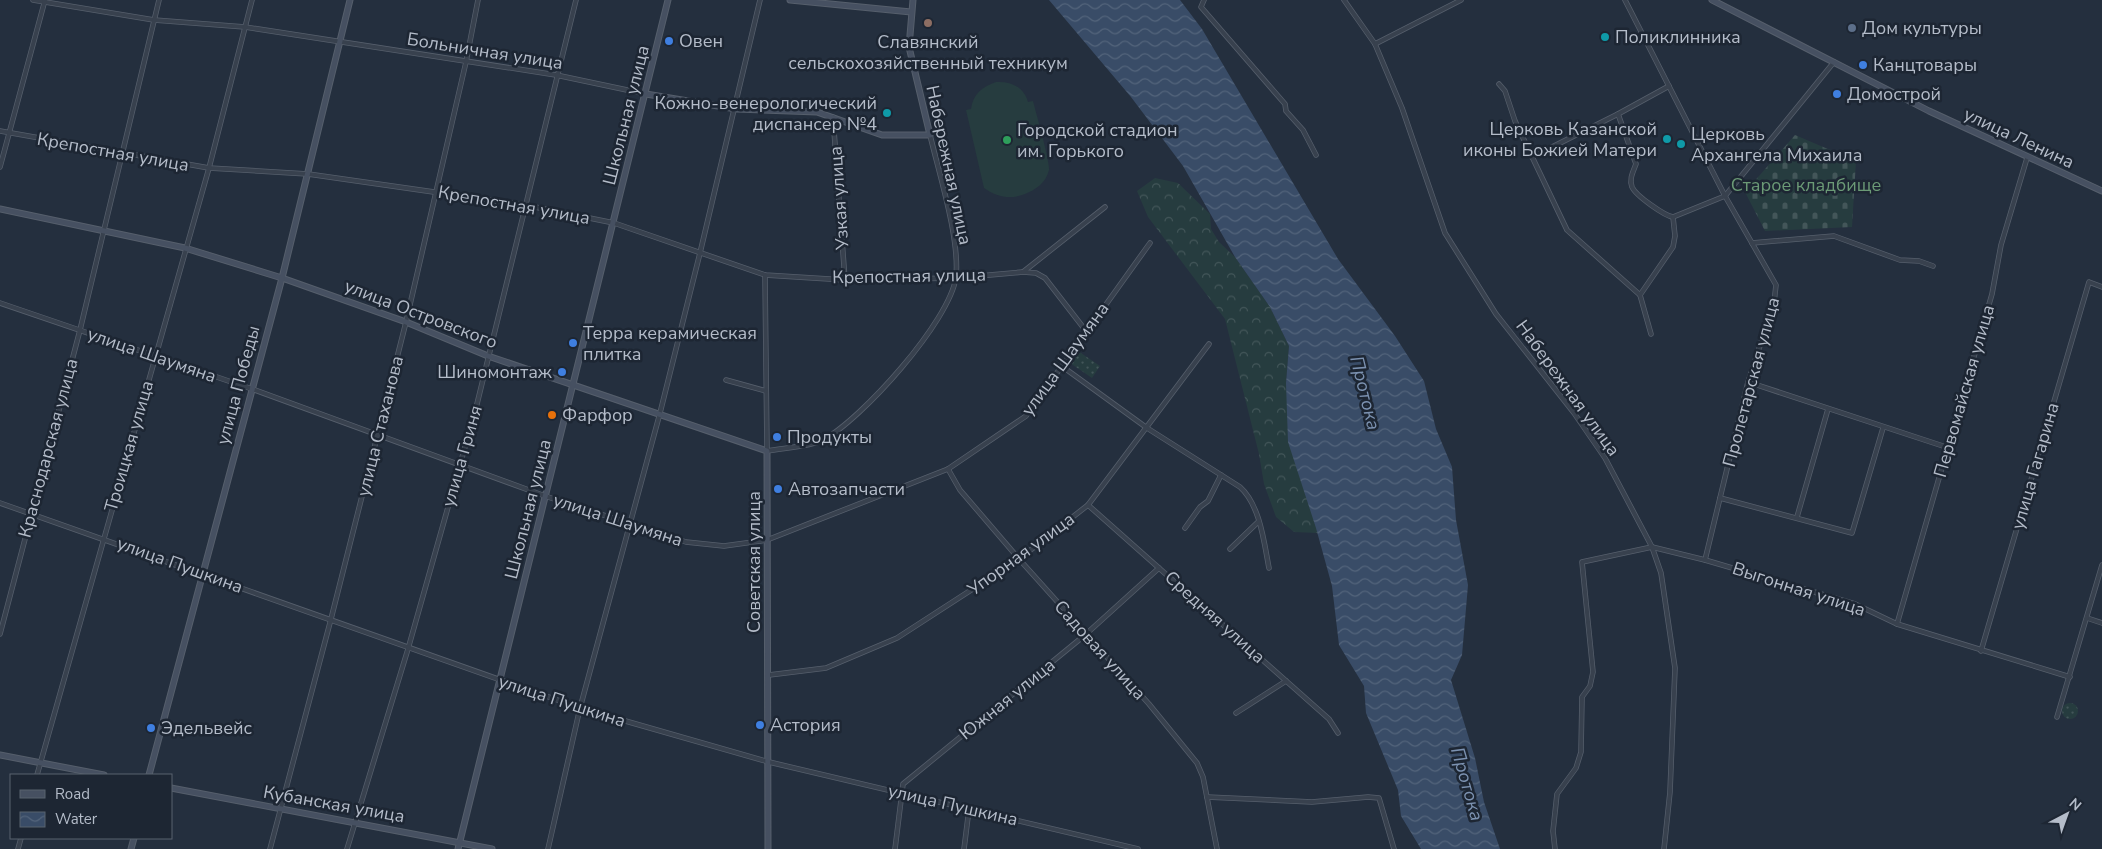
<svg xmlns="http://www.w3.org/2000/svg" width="2102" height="849" viewBox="0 0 2102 849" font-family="'Nunito Sans',sans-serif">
  <defs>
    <pattern id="green-dots" width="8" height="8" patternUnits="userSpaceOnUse" patternTransform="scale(1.25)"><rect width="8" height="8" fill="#263c3f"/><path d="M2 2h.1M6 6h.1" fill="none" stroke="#435659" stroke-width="1.8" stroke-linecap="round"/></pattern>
    <pattern id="forest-crowns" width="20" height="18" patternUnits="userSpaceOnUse" patternTransform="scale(1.25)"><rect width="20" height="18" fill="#263c3f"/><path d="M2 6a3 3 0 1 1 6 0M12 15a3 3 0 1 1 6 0" fill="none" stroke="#435659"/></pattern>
    <pattern id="cemetery-stones" width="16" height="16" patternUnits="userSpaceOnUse" patternTransform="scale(1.25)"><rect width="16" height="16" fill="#263c3f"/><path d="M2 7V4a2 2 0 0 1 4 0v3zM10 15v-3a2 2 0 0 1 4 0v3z" fill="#435659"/></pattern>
    <pattern id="water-waves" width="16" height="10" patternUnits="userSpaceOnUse" patternTransform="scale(1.25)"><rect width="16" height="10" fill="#394c67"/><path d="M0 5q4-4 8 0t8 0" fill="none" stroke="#53647b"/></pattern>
  </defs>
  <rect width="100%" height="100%" fill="#242f3e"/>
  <!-- green -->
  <g fill="url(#green-dots)">
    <polygon points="1078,351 1100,366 1092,378 1070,363"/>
    <circle cx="2070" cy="711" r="8"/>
  </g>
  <!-- forest -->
  <polygon fill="url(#forest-crowns)" points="1155,178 1178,183 1210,214 1211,229 1219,242 1235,257 1270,307 1289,346 1286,383 1318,533 1294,532 1276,517 1264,484 1259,454 1225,319 1148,217 1137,191"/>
  <!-- cemetery -->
  <polygon fill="url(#cemetery-stones)" points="1795,135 1856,161 1852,227 1765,231 1745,192"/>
  <!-- pitch -->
  <path fill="#263c3f" d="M996 82C1011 81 1024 87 1028 102L1033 101C1036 113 1050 162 1049 170 1046 183 1035 190 1025 194 1010 200 997 197 984 188L966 110 971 109C973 94 982 87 996 82Z"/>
  <!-- water -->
  <polygon fill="url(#water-waves)" points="1049,0 1180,0 1202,29 1338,259 1395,336 1424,381 1436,429 1452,467 1456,520 1468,585 1462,655 1451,680 1475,758 1484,802 1500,849 1421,849 1401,816 1398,790 1366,713 1364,686 1339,645 1332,586 1316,528 1288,442 1286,383 1289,346 1270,307 1235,257 1183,166 1131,97"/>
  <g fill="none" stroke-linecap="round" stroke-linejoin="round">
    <!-- street casing -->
    <g stroke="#565f6c" stroke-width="5.5">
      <g id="street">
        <polyline points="33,0 154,20 245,27 556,75 646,94"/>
        <polyline points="1204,0 1201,7 1285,104 1286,111 1303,130 1316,155"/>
        <polyline points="1344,0 1375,44 1402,108 1445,233 1496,314 1574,413 1605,458 1652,547 1661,573 1675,668 1670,792 1664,849"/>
        <polyline points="1625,0 1725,196 1776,285 1774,303 1748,382 1705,560"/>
        <polyline points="1375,44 1461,0"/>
        <polyline points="1499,84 1505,91 1515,121 1567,230 1640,295 1651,334"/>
        <path d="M1618 114 1636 164C1633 172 1629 179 1632 187 1636 196 1665 216 1673 217"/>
        <polyline points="833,117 845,280"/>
        <polyline points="0,131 209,168 308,174 525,205 614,223 765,275 845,280 956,278 1023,272 1036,273 1045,278 1086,331"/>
        <polyline points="1532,157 1618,114 1669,86"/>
        <polyline points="0,167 45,0"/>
        <polyline points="1752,243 1834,236 1900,260 1919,261 1933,266"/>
        <polyline points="1023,272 1105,207"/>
        <path d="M765 275 767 451C782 448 810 447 823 440 862 419 950 321 956 277 960 239 939 173 930 135"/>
        <polyline points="1640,295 1673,247 1675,236 1673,217 1725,196 1834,62"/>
        <polyline points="0,303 252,389 545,496 686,542 724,546 767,540 948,469 1026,416 1150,243"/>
        <path d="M1063 367 1147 428 1240 487C1260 505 1264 542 1269 568"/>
        <polyline points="726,380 766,391"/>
        <polyline points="1748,382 1946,447"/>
        <polyline points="948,469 960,490 1019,559 1149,704 1197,763 1203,777 1217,849"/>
        <polyline points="1720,498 1852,533 1883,428"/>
        <polyline points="0,503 580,708 769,762 1138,849"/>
        <polyline points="1088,505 1329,719 1338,733"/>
        <polyline points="1797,517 1828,409"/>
        <polyline points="1185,528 1200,507 1208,501 1221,475"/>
        <polyline points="1230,549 1258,522"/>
        <polyline points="2087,618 2102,623"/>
        <polyline points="1897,624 1992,294 2001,245 2027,158"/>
        <polyline points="0,634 80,330 159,0"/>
        <polyline points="1981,651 2089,282 2102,287"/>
        <polyline points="769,675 826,668 897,638 1019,559 1088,505 1209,344"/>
        <polyline points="1236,713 1286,681"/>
        <polyline points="2057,717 2102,565"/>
        <polyline points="37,775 209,168 252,0"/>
        <polyline points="1207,797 1312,802 1368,797 1379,798 1394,849"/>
        <polyline points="18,849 21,838"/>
        <polyline points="270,849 331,619 406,322 466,62 478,0"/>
        <polyline points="347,849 408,649 476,408 576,0"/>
        <polyline points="548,849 580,708 660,413 700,253 760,0"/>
        <polyline points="895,849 903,784 1085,635 1159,568"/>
        <polyline points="964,849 969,809"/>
        <polyline points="1555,849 1553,831 1557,794 1576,768 1581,752 1582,697 1590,686 1593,672 1582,562 1652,547 1705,560 1855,604 1897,624 2070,677"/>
      </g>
    </g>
    <!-- secondary casing -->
    <g stroke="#565f6c" stroke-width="7">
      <g id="secondary">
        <polyline points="790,0 911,12"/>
        <polyline points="1712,0 1929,111 2102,191"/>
        <polyline points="646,94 736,109 817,112 882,135 930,135 909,47 913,0"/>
        <polyline points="0,209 185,248 282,278 406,322 488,356 767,451 768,849"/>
        <polyline points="0,755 104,775"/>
        <polyline points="149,775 282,278 350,0"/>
        <polyline points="171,788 492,849"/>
        <polyline points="131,849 134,838"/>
        <polyline points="458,849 668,0"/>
      </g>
    </g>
    <!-- street -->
    <use href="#street" stroke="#38414e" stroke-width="4"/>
    <!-- secondary -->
    <use href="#secondary" stroke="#465061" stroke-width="5"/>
  </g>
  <!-- markers -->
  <circle fill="#8d6e63" stroke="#1d2633" stroke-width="2" cx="928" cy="23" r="5"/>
  <circle fill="#5c6f8a" stroke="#1d2633" stroke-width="2" cx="1852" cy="28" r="5"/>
  <g fill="#0f9aa8" stroke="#1d2633" stroke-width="2">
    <circle cx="1605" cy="37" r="5"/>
    <circle cx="887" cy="113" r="5"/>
    <circle cx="1667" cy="139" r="5"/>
    <circle cx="1681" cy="144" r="5"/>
  </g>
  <g fill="#3f7fe0" stroke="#1d2633" stroke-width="2">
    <circle cx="669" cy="41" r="5"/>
    <circle cx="1863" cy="65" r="5"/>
    <circle cx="1837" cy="94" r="5"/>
    <circle cx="573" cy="343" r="5"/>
    <circle cx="562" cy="372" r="5"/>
    <circle cx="777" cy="437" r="5"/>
    <circle cx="778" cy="489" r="5"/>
    <circle cx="760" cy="725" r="5"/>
    <circle cx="151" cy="728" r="5"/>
  </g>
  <circle fill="#2e9e5b" stroke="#1d2633" stroke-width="2" cx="1007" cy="140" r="5"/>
  <circle fill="#e8710a" stroke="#1d2633" stroke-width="2" cx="552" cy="415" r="5"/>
  <g text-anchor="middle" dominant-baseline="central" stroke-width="5" stroke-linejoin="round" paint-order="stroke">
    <!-- poi labels -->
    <g font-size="18" fill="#b4bcc9" stroke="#1d2633" text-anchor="start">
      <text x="1862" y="28">Дом культуры</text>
      <text x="1615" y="37">Поликлинника</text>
      <text x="679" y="41">Овен</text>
      <text x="928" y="42" text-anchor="middle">Славянский<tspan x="928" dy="21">сельскохозяйственный техникум</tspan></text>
      <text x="1873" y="65">Канцтовары</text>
      <text x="1847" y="94">Домострой</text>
      <text x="877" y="103" text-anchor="end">Кожно-венерологический<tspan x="877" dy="21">диспансер №4</tspan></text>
      <text x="1657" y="129" text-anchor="end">Церковь Казанской<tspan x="1657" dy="21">иконы Божией Матери</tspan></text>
      <text x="1017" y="130">Городской cтадион<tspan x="1017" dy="21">им. Горького</tspan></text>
      <text x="1691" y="134">Церковь<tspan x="1691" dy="21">Архангела Михаила</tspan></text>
      <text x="583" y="333">Терра керамическая<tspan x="583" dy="21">плитка</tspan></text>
      <text x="552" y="372" text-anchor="end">Шиномонтаж</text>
      <text x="562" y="415">Фарфор</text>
      <text x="787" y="437">Продукты</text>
      <text x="788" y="489">Автозапчасти</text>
      <text x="770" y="725">Астория</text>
      <text x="161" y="728">Эдельвейс</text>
    </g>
    <!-- street labels -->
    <g font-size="18" fill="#b4bcc9" stroke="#1d2633">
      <text transform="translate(485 51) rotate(9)">Больничная улица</text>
      <text transform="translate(626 115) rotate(-76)">Школьная улица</text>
      <text transform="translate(2019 138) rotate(25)">улица Ленина</text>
      <text transform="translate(113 152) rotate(10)">Крепостная улица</text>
      <text transform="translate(949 165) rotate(78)">Набережная улица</text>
      <text transform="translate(839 198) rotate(-94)">Узкая улица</text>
      <text transform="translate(514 205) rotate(10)">Крепостная улица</text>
      <text transform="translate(909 276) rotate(-1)">Крепостная улица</text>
      <text transform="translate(421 314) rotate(21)">улица Островского</text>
      <text transform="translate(152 355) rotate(19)">улица Шаумяна</text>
      <text transform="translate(1065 359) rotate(-54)">улица Шаумяна</text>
      <text transform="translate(1751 382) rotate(-75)">Пролетарская улица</text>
      <text transform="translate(238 385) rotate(-75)">улица Победы</text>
      <text transform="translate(1568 388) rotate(54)">Набережная улица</text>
      <text transform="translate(1964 391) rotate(-74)">Первомайская улица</text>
      <text transform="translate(380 426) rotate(-76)">улица Стаханова</text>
      <text transform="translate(129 446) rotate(-74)">Троицкая улица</text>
      <text transform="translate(48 448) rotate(-75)">Краснодарская улица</text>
      <text transform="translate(462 456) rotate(-74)">улица Гриня</text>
      <text transform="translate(2035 466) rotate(-74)">улица Гагарина</text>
      <text transform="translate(528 509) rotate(-76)">Школьная улица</text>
      <text transform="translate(618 520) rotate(18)">улица Шаумяна</text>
      <text transform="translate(1021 554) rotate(-36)">Упорная улица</text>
      <text transform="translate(754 562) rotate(-90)">Советская улица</text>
      <text transform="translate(180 565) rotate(20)">улица Пушкина</text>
      <text transform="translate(1799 589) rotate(18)">Выгонная улица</text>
      <text transform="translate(1215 617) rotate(42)">Средняя улица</text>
      <text transform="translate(1100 650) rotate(48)">Садовая улица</text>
      <text transform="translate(1007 699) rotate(-39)">Южная улица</text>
      <text transform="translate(562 701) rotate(18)">улица Пушкина</text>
      <text transform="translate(334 804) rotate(10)">Кубанская улица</text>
      <text transform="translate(953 805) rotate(13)">улица Пушкина</text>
    </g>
    <!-- park labels -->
    <g font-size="18" fill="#6b9a76" stroke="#1d2633">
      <text x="1806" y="185">Старое кладбище</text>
    </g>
    <!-- water labels -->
    <g font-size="19" font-style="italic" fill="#7c92b1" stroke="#1d2633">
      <text transform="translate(1365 393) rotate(76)">Протока</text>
      <text transform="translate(1467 784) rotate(74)">Протока</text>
    </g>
  </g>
  <!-- legend -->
  <rect x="10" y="774" width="162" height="65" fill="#1d2633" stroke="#59626f"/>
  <rect x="20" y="790" width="25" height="8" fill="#465061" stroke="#59626f"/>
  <text x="55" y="799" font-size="15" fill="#b4bcc9">Road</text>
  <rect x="20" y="812" width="25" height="15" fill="url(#water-waves)" stroke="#59626f"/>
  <text x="55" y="824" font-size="15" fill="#b4bcc9">Water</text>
  <!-- north arrow -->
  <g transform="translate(2067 814) rotate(41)" stroke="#1d2633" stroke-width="4" paint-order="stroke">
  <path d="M0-4L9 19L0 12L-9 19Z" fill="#b4bcc9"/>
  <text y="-8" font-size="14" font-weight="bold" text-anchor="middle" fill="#b4bcc9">N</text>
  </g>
</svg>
